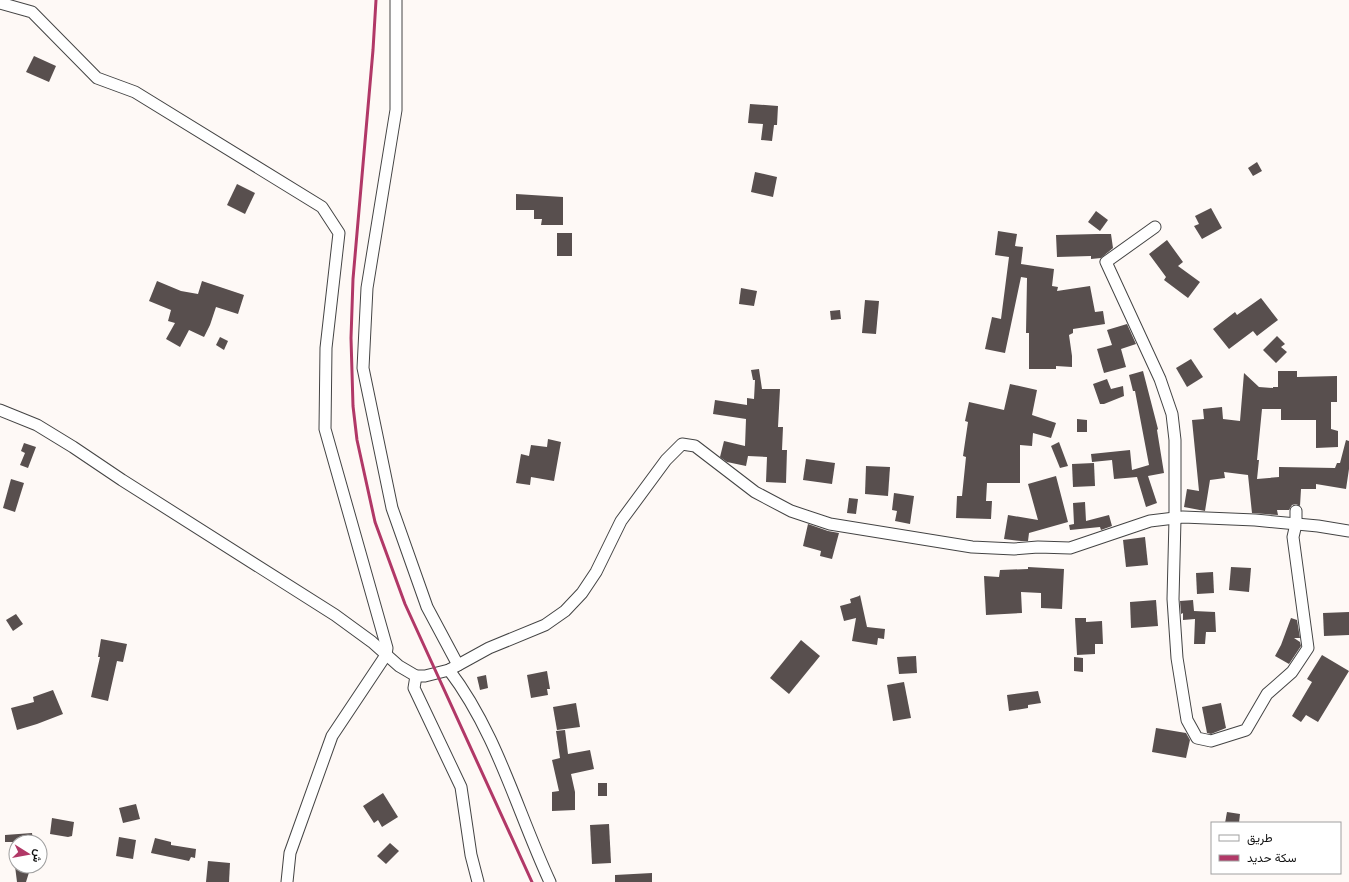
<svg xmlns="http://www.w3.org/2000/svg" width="1349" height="882" viewBox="0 0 1349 882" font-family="'Noto Serif',Vazirmatn,serif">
  <rect width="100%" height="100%" fill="#fef9f6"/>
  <!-- building -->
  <g fill="#584f4e">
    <polygon points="34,56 56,66 49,82 26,72"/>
    <polygon points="750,104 778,106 777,125 774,125 772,141 761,140 763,124 748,123"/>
    <polygon points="1257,162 1262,171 1253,176 1248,168"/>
    <polygon points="755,172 777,177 773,197 751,192"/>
    <polygon points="237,184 255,193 245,214 227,205"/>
    <polygon points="516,194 563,197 563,225 541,225 542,219 534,219 534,210 516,210"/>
    <polygon points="1211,208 1222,228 1202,239 1194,226 1199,224 1195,216"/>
    <polygon points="1096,211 1108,220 1100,231 1088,222"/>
    <polygon points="998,231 1017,234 1015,246 1023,247 1021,264 1054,269 1052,286 1058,287 1057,291 1090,286 1095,312 1103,311 1105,324 1073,329 1073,333 1069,335 1072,356 1072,367 1056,366 1056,369 1029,369 1029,333 1026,333 1027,278 1021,277 1005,353 985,349 992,317 1001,319 1009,257 995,255"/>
    <rect x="557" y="233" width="15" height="23"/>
    <polygon points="1097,234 1111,234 1113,248 1101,258 1091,259 1091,256 1057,257 1056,235"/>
    <polygon points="1167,240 1183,262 1178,266 1200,282 1188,298 1164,280 1166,277 1149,254"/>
    <polygon points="157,281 181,291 198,294 202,281 244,295 238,314 216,307 210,325 204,337 189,330 180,347 166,339 175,323 168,321 171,310 149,301"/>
    <polygon points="741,288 757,291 754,306 739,304"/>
    <polygon points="1261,298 1278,320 1257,336 1253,331 1229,349 1213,329 1235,312 1237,315"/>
    <polygon points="865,300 879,301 876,334 862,333"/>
    <polygon points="840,310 841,319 831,320 830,311"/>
    <polygon points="1127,324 1136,344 1121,349 1126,367 1104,373 1097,349 1112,345 1107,330"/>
    <polygon points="1277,336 1285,344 1281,347 1287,352 1276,363 1263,350"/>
    <polygon points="220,337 228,341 224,350 216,345"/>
    <polygon points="1191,359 1203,377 1187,387 1176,368"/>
    <polygon points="759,369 762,389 780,389 778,427 783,427 782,450 787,450 786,483 766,482 767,457 748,456 746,466 727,462 720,457 724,441 745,446 746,419 713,414 715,400 747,405 747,398 754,399 755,380 753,380 751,370"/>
    <polygon points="1143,371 1158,429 1157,430 1164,473 1148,476 1157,503 1146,507 1137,477 1114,479 1112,460 1092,462 1091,454 1130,450 1132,470 1149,465 1135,391 1133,391 1129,375"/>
    <polygon points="1278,371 1297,371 1297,377 1337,376 1337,402 1331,402 1331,429 1338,431 1338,447 1316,448 1316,420 1281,420 1281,409 1262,409 1257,460 1259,460 1257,479 1279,477 1279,467 1335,468 1337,463 1340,463 1346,440 1349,441 1349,469 1346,489 1316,484 1316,489 1301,489 1300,506 1296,504 1292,505 1289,510 1277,510 1278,515 1252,513 1248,475 1224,472 1225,478 1210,480 1205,511 1184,507 1187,489 1199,491 1192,420 1204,419 1203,409 1222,407 1223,419 1240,421 1244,373 1259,387 1273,388 1273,387 1278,387"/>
    <polygon points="1107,379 1111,389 1123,386 1124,396 1104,404 1100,404 1093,384"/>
    <polygon points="1010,384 1037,390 1032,415 1056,423 1051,438 1033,433 1032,446 1020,445 1020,483 987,483 986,501 992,501 991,519 956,518 957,496 962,496 966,457 963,456 968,422 965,421 969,402 1004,410"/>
    <polygon points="1077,419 1087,420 1087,432 1077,432"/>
    <polygon points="548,439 561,442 554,481 531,477 530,485 516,483 521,454 529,456 531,445 547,447"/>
    <polygon points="1059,442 1068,466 1060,468 1051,446"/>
    <polygon points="24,443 36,447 28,468 20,465 25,453 21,451"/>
    <polygon points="806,459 835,463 832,484 803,480"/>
    <polygon points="1094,463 1095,486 1073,487 1072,464"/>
    <polygon points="866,466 890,467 888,496 865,494"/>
    <polygon points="1056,476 1068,522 1029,533 1028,541 1021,541 1004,539 1008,515 1038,520 1028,484"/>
    <polygon points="11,479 24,483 15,512 3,508"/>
    <polygon points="894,493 914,496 910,524 895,521 897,511 892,510"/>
    <polygon points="849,498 858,499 856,514 847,513"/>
    <polygon points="1085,502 1086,521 1109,515 1112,526 1101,530 1100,527 1070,530 1069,525 1074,524 1073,503"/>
    <polygon points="808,524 828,531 839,533 832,559 820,556 821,551 803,546"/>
    <polygon points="1145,537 1148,565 1126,567 1123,540"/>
    <polygon points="1028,567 1064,569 1062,609 1041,608 1041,593 1021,592 1022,613 986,615 984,576 999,577 1000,570 1028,569"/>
    <polygon points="1231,567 1251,568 1249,592 1229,590"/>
    <polygon points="1213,572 1214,593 1197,594 1196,573"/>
    <polygon points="860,595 867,627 885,629 884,639 878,638 877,645 852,641 856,618 844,621 840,606 851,603 850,599 859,596"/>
    <polygon points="1156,600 1158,626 1131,628 1130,602"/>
    <polygon points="1193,600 1194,611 1215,612 1216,632 1206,632 1205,644 1194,644 1195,619 1183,620 1183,613 1181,614 1180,601"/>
    <polygon points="1349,612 1349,635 1324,636 1323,613"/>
    <polygon points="16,614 23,624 13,631 6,620"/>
    <polygon points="1075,618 1086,618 1086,622 1102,621 1103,644 1095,644 1095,654 1077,655"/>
    <polygon points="1291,618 1297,620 1300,638 1294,638 1300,642 1301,646 1289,664 1275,656 1281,645"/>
    <polygon points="101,639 127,644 123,662 117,661 108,701 91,697 100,657 98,657"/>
    <polygon points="801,640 820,656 789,694 770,678"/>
    <polygon points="1322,655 1349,671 1318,722 1306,715 1301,722 1292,716 1312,682 1307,679"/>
    <polygon points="916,656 917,673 899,674 897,657"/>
    <polygon points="1074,657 1083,658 1083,672 1074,671"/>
    <polygon points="547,671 550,689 547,689 548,695 531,698 527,675"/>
    <polygon points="486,675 488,688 480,690 477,677"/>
    <polygon points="904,682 911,718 893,721 887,685"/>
    <polygon points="53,690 63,714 37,724 17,730 11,708 34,702 33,697"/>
    <polygon points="1038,691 1041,703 1028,705 1028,708 1009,711 1007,695"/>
    <polygon points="576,703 580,727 557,730 553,707"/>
    <polygon points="1221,703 1226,728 1211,734 1207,733 1202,707"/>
    <polygon points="1156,728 1186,733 1190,740 1186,758 1152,752"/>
    <polygon points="565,730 568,754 590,750 594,769 571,774 575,792 575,810 552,811 552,792 559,791 552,760 560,758 556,731"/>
    <rect x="598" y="783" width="9" height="13"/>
    <polygon points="383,793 398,817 382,827 378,820 374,823 363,806"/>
    <polygon points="136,804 140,819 123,823 119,808"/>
    <polygon points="1227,812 1240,814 1239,823 1225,823"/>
    <polygon points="52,818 74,822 72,836 68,837 50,834"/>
    <polygon points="609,824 611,863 592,864 590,825"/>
    <polygon points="32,833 33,842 5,842 5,835"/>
    <polygon points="119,837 136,840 133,859 116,856"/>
    <polygon points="155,838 171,842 171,845 196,849 195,858 191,857 189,861 151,853"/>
    <polygon points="390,843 399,851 386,864 377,856"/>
    <polygon points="208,861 230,863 229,882 206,882"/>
    <polygon points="15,866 31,866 26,882 17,882"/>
    <polygon points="652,873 652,882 615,882 615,875"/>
  </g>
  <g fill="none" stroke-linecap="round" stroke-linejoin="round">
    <defs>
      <g id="street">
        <polyline points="396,0 396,110 367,288 363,368 392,508 427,607 458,665"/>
        <polyline points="0,3 32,12 97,78 135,92 322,207 339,233 326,348 325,429 387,648 386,655 332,736 290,853 287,882"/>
        <polyline points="1155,227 1106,262 1160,379 1172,414 1175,440 1175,519 1173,599 1177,658 1187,720 1197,738 1211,741 1246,730 1267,694 1292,672 1308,648 1293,537 1296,524 1296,511"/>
        <polyline points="0,410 37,425 73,447 122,480 335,615 372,642 399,666 416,676 425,676 449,670 489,648 545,625 565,611 582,593 596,572 621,521 666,460 682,444 695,446 755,492 791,511 830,524 972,547 1014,549 1038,547 1070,548 1150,521 1183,517 1255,520 1318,526 1349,531"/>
        <path d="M449,670C497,733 517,811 550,882"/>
        <polyline points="416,676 414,688 461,787 471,855 478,882"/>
      </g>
    </defs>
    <!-- street casing -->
    <use href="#street" stroke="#444" stroke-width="13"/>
    <!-- street -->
    <use href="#street" stroke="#fff" stroke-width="11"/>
    <!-- rail -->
    <polyline stroke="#b13867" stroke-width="3" points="376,0 373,50 353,279 351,338 353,406 357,440 375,522 405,604 532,882"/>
  </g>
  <!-- legend -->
  <rect x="1211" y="822" width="130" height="52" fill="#ffffff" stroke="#a0a0a0"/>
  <rect x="1219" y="835" width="20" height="6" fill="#ffffff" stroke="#a0a0a0"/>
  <text x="1247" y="842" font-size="12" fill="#111111">طريق</text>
  <rect x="1219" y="855" width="20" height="6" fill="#b13867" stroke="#a0a0a0"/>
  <text x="1247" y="862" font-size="12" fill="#111111">سكة حديد</text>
  <!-- north arrow -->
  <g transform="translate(28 854) rotate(101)"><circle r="19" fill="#ffffff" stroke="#a0a0a0"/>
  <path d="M0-3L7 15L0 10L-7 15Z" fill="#b13867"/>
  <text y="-6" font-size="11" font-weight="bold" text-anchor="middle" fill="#111111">ش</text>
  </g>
</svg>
